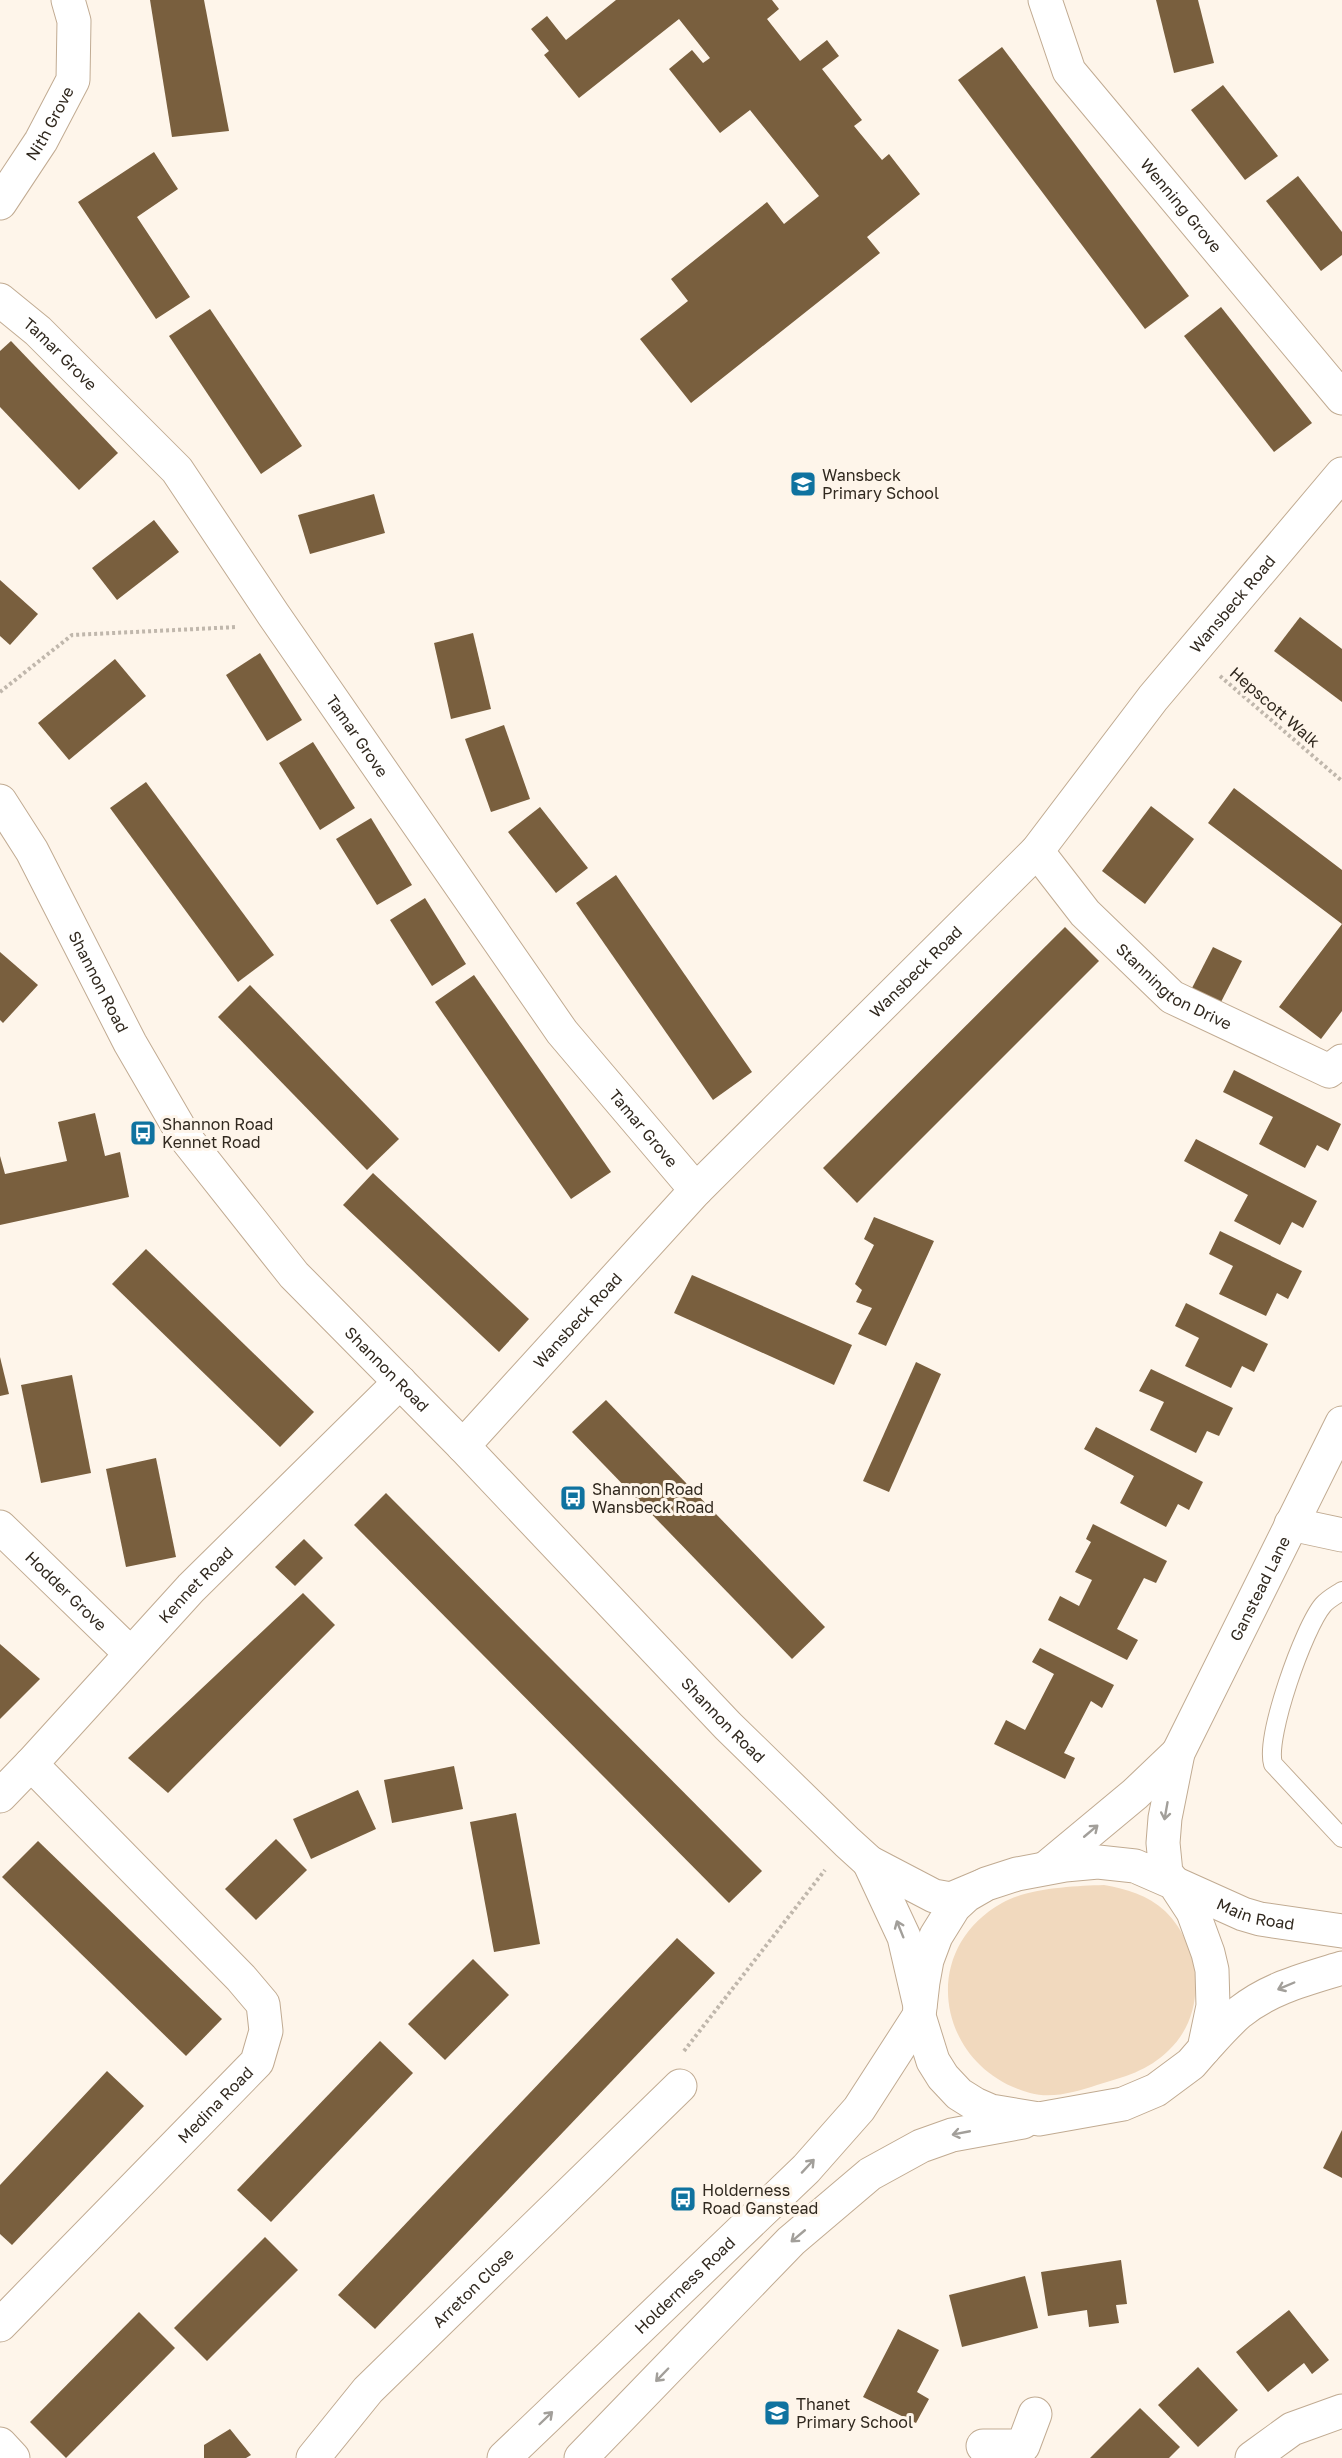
<svg xmlns="http://www.w3.org/2000/svg" width="1342" height="2458" viewBox="0 0 1342 2458" font-family="'Golos Text',sans-serif">
  <rect width="100%" height="100%" fill="#fef5ea"/>
  <!-- green -->
  <path fill="#f1d9be" d="M1104,1885C1126,1889 1148,1895 1165,1911C1202,1947 1208,2013 1169,2050C1148,2071 1124,2077 1097,2085C1076,2092 1052,2099 1030,2093C938,2068 916,1951 1002,1903C1028,1888 1074,1886 1104,1885Z"/>
  <!-- building -->
  <g fill="#795f3e">
    <polygon points="150,0 204,0 229,131 172,137"/>
    <polygon points="616,0 772,0 779,9 767,19 800,61 827,40 839,56 822,69 862,120 854,126 882,160 889,154 920,194 867,237 880,253 691,403 640,339 688,301 671,279 767,202 784,224 819,196 750,110 720,133 669,69 692,50 703,63 710,58 679,19 579,98 544,55 549,51 531,29 547,16 566,40"/>
    <polygon points="1156,0 1198,0 1214,63 1174,73"/>
    <polygon points="1002,47 1189,296 1145,329 958,80"/>
    <polygon points="1223,85 1278,156 1245,180 1191,110"/>
    <polygon points="154,152 178,189 137,217 190,297 156,319 78,202"/>
    <polygon points="1298,176 1342,232 1342,255 1321,271 1266,201"/>
    <polygon points="1221,307 1312,423 1274,452 1184,336"/>
    <polygon points="210,309 302,446 261,474 169,336"/>
    <polygon points="11,341 118,453 79,490 0,407 0,351"/>
    <polygon points="374,494 385,533 310,554 298,515"/>
    <polygon points="154,520 179,552 117,600 92,568"/>
    <polygon points="0,580 38,614 10,645 0,636"/>
    <polygon points="1300,617 1342,649 1342,702 1274,651"/>
    <polygon points="473,633 491,709 451,719 434,643"/>
    <polygon points="260,653 302,720 267,741 226,675"/>
    <polygon points="115,659 146,696 69,760 38,723"/>
    <polygon points="504,725 530,799 491,812 465,739"/>
    <polygon points="313,742 355,808 320,830 279,763"/>
    <polygon points="146,782 274,955 238,982 110,808"/>
    <polygon points="1234,788 1342,870 1342,1011 1321,1039 1279,1007 1342,924 1208,823"/>
    <polygon points="1151,806 1194,839 1145,904 1102,871"/>
    <polygon points="540,807 588,868 556,893 508,832"/>
    <polygon points="371,818 412,885 377,905 336,839"/>
    <polygon points="616,875 752,1072 713,1100 576,903"/>
    <polygon points="425,898 466,964 432,986 390,920"/>
    <polygon points="1065,927 1099,961 857,1203 823,1168"/>
    <polygon points="1213,947 1242,961 1221,1002 1192,988"/>
    <polygon points="0,952 38,985 3,1023 0,1020"/>
    <polygon points="474,975 611,1172 571,1199 435,1002"/>
    <polygon points="250,985 399,1139 367,1170 218,1017"/>
    <polygon points="1234,1070 1341,1124 1328,1151 1317,1145 1305,1168 1259,1144 1273,1117 1223,1092"/>
    <polygon points="95,1113 105,1156 120,1152 129,1197 0,1225 0,1156 5,1174 67,1161 58,1122"/>
    <polygon points="1196,1139 1317,1201 1303,1228 1292,1222 1280,1245 1234,1221 1248,1195 1184,1161"/>
    <polygon points="373,1173 529,1319 499,1352 343,1205"/>
    <polygon points="874,1217 934,1241 886,1346 858,1334 872,1308 856,1302 862,1290 855,1284 874,1245 864,1239"/>
    <polygon points="1220,1231 1302,1271 1288,1299 1277,1293 1266,1316 1219,1294 1233,1266 1209,1254"/>
    <polygon points="146,1249 314,1412 280,1447 112,1284"/>
    <polygon points="692,1275 852,1345 834,1385 674,1313"/>
    <polygon points="1186,1303 1268,1344 1254,1372 1242,1366 1231,1388 1185,1366 1199,1338 1175,1326"/>
    <polygon points="0,1357 9,1394 0,1396"/>
    <polygon points="916,1362 941,1374 889,1492 863,1481"/>
    <polygon points="1151,1369 1233,1408 1219,1436 1207,1431 1196,1453 1150,1430 1164,1402 1139,1391"/>
    <polygon points="72,1375 91,1473 41,1483 21,1385"/>
    <polygon points="606,1400 825,1627 792,1659 572,1432"/>
    <polygon points="1096,1427 1203,1482 1189,1510 1178,1504 1166,1527 1120,1503 1134,1476 1084,1449"/>
    <polygon points="156,1458 176,1557 126,1567 106,1469"/>
    <polygon points="386,1493 762,1871 729,1903 354,1525"/>
    <polygon points="1093,1524 1167,1561 1156,1583 1144,1578 1117,1629 1138,1640 1127,1660 1048,1620 1060,1596 1079,1606 1092,1580 1075,1572 1091,1542 1086,1539"/>
    <polygon points="304,1539 323,1558 295,1586 275,1567"/>
    <polygon points="303,1593 335,1625 168,1793 128,1758"/>
    <polygon points="0,1644 40,1679 0,1719"/>
    <polygon points="1040,1648 1114,1685 1102,1708 1091,1701 1064,1753 1075,1758 1065,1779 994,1744 1006,1720 1025,1730 1054,1674 1032,1662"/>
    <polygon points="454,1766 463,1809 392,1823 384,1780"/>
    <polygon points="358,1790 376,1829 311,1859 293,1819"/>
    <polygon points="516,1813 540,1944 494,1952 470,1822"/>
    <polygon points="276,1839 307,1870 256,1920 225,1889"/>
    <polygon points="38,1841 222,2019 186,2056 2,1877"/>
    <polygon points="677,1938 715,1973 375,2329 338,2295"/>
    <polygon points="473,1959 509,1995 445,2060 408,2024"/>
    <polygon points="380,2041 413,2073 271,2222 237,2190"/>
    <polygon points="107,2071 144,2106 12,2245 0,2234 0,2185"/>
    <polygon points="1342,2130 1342,2178 1323,2168"/>
    <polygon points="265,2237 298,2270 207,2361 174,2328"/>
    <polygon points="1121,2260 1127,2304 1116,2305 1119,2323 1089,2327 1087,2310 1048,2316 1041,2272"/>
    <polygon points="1025,2276 1038,2328 962,2347 949,2295"/>
    <polygon points="1289,2310 1329,2360 1312,2374 1304,2363 1268,2392 1236,2352"/>
    <polygon points="139,2312 175,2348 66,2458 30,2422"/>
    <polygon points="898,2329 939,2350 917,2392 929,2399 916,2423 863,2397"/>
    <polygon points="1198,2367 1238,2410 1198,2447 1158,2405"/>
    <polygon points="1140,2408 1180,2447 1169,2458 1090,2458"/>
    <polygon points="230,2429 251,2455 246,2458 204,2458 204,2445"/>
  </g>
  <g fill="none" stroke-linecap="round" stroke-linejoin="round">
    <defs>
      <path id="service" d="M1342,1591C1336,1595 1328,1599 1323,1605C1304,1627 1265,1737 1273,1764L1342,1838"/>
      <g id="minor">
        <path id="s1" d="M1045,0L1069,71L1342,398"/>
        <path id="s2" d="M0,203L41,141L73,80L74,21L68,0"/>
        <path id="s3" d="M0,300L38,331L177,470L273,614L562,1032L696,1190"/>
        <path id="s4" d="M0,801L32,851L130,1043L184,1136L294,1275L463,1446L728,1726L847,1842L869,1862L934,1896L951,1899L982,1886"/>
        <path id="s5" d="M1037,851L1085,913L1172,997L1329,1071L1342,1061"/>
        <path id="s6" d="M463,1446L696,1190L1037,851L1153,698L1342,474"/>
        <polyline points="1291,1524 1342,1535"/>
        <path id="s7" d="M0,1527L130,1653"/>
        <path id="s8" d="M0,1796L31,1764L191,1588L400,1382"/>
        <polyline points="869,1862 904,1937 920,2006"/>
        <path id="s9" d="M0,2325L257,2062L266,2031L263,2004L241,1978L31,1764"/>
        <polyline points="0,2444 13,2458"/>
        <polyline points="983,2446 1023,2446 1035,2414"/>
        <path id="s10" d="M313,2458L368,2390L680,2086"/>
        <polyline points="1252,2458 1292,2429 1342,2411"/>
      </g>
      <g id="secondary">
        <path id="s11" d="M1174,1883L1243,1914L1260,1919L1342,1931"/>
        <path d="M1204,2049C1215,2037 1227,2023 1240,2012C1270,1988 1306,1979 1342,1968"/>
      </g>
      <g id="trunk">
        <polyline points="1046,1868 1135,1794 1178,1753"/>
        <path id="s12" d="M1174,1883L1135,1866L1098,1862L1065,1865L1017,1874L986,1884L967,1895L954,1907L936,1936L927,1960L923,1982L919,2016L933,2061L943,2077L959,2094L975,2104L991,2111L1039,2119L1123,2104L1156,2090L1191,2064L1204,2049L1213,2006L1212,1970L1208,1953L1193,1912L1174,1883L1166,1873L1163,1843L1165,1818L1178,1753L1342,1423"/>
        <path id="s13" d="M504,2458L806,2169L859,2109L919,2016"/>
        <polyline points="581,2458 791,2241 870,2174 921,2146 952,2135 1023,2122"/>
      </g>
    </defs>
    <!-- service casing -->
    <use href="#service" stroke="#c1ab92" stroke-width="20"/>
    <!-- minor casing -->
    <use href="#minor" stroke="#c1ab92" stroke-width="35"/>
    <!-- secondary casing -->
    <use href="#secondary" stroke="#c1ab92" stroke-width="35"/>
    <!-- trunk casing -->
    <use href="#trunk" stroke="#c1ab92" stroke-width="35"/>
    <!-- path -->
    <g stroke="#c0b7ac" stroke-width="4" stroke-dasharray="3 3" stroke-linecap="butt">
      <polyline points="1220,676 1342,781"/>
      <polyline points="0,692 72,635 237,627"/>
      <polyline points="684,2051 825,1870"/>
    </g>
    <!-- service -->
    <use href="#service" stroke="#fff" stroke-width="18"/>
    <!-- minor -->
    <use href="#minor" stroke="#fff" stroke-width="33"/>
    <!-- secondary -->
    <use href="#secondary" stroke="#fff" stroke-width="33"/>
    <!-- trunk -->
    <use href="#trunk" stroke="#fff" stroke-width="33"/>
  </g>
  <!-- one-way arrows -->
  <defs><path id="oneway-shaft" d="M-6 0H5M1.5-3L5.5 0L1.5 3" fill="none" stroke-width="1.6" stroke-linecap="round" stroke-linejoin="round" transform="scale(1.5)"/></defs>
  <g stroke="#a29f9a">
    <use href="#oneway-shaft" transform="translate(1166 1811) rotate(100)"/>
    <use href="#oneway-shaft" transform="translate(1091 1831) rotate(-40)"/>
    <use href="#oneway-shaft" transform="translate(900 1929) rotate(-112)"/>
    <use href="#oneway-shaft" transform="translate(1286 1986) rotate(157)"/>
    <use href="#oneway-shaft" transform="translate(961 2133) rotate(169)"/>
    <use href="#oneway-shaft" transform="translate(808 2166) rotate(-47)"/>
    <use href="#oneway-shaft" transform="translate(798 2236) rotate(140)"/>
    <use href="#oneway-shaft" transform="translate(662 2375) rotate(134)"/>
    <use href="#oneway-shaft" transform="translate(546 2418) rotate(-44)"/>
  </g>
  <!-- icons -->
  <defs>
    <symbol id="school-square" viewBox="-11 -11 22 22"><rect x="-9" y="-9" width="18" height="18" rx="4" fill="#0f729f" stroke="#fef5ea"/><path d="M0-5L7-2L0 1L-7-2ZM-4 1L0 2.5L4 1V4Q0 6-4 4Z" fill="#fff"/></symbol>
    <symbol id="bus-square" viewBox="-11 -11 22 22"><rect x="-9" y="-9" width="18" height="18" rx="4" fill="#0f729f" stroke="#fef5ea"/><path d="M-5-6H5V4H4V6H2V4H-2V6H-4V4H-5ZM-3.5-4V0h7V-4ZM-3.5 1.2v1.5H-2V1.2ZM2 1.2v1.5H3.5V1.2Z" fill="#fff"/></symbol>
  </defs>
  <g fill-rule="evenodd">
    <use href="#school-square" x="788" y="469" width="30" height="30"/>
    <use href="#bus-square" x="128" y="1118" width="30" height="30"/>
    <use href="#bus-square" x="558" y="1483" width="30" height="30"/>
    <use href="#bus-square" x="668" y="2184" width="30" height="30"/>
    <use href="#school-square" x="762" y="2398" width="30" height="30"/>
  </g>
  <g text-anchor="middle" dominant-baseline="central" stroke-width="6" stroke-linejoin="round" paint-order="stroke">
    <!-- street labels -->
    <g font-size="16" fill="#31291f" stroke="#fef5ea">
      <text stroke="none"><textPath href="#s2" startOffset="94">Nith Grove</textPath></text>
      <text stroke="none"><textPath href="#s1" startOffset="250">Wenning Grove</textPath></text>
      <text stroke="none"><textPath href="#s3" startOffset="81">Tamar Grove</textPath></text>
      <text stroke="none"><textPath href="#s6" startOffset="1142">Wansbeck Road</textPath></text>
      <text transform="translate(1275 707) rotate(41)">Hepscott Walk</text>
      <text stroke="none"><textPath href="#s3" startOffset="567">Tamar Grove</textPath></text>
      <text stroke="none"><textPath href="#s6" startOffset="656">Wansbeck Road</textPath></text>
      <text stroke="none"><textPath href="#s4" startOffset="206">Shannon Road</textPath></text>
      <text stroke="none"><textPath href="#s5" startOffset="195">Stannington Drive</textPath></text>
      <text stroke="none"><textPath href="#s3" startOffset="1053">Tamar Grove</textPath></text>
      <text stroke="none"><textPath href="#s6" startOffset="170">Wansbeck Road</textPath></text>
      <text stroke="none"><textPath href="#s4" startOffset="692">Shannon Road</textPath></text>
      <text stroke="none"><textPath href="#s8" startOffset="288">Kennet Road</textPath></text>
      <text stroke="none"><textPath href="#s12" startOffset="1203">Ganstead Lane</textPath></text>
      <text stroke="none"><textPath href="#s7" startOffset="92">Hodder Grove</textPath></text>
      <text stroke="none"><textPath href="#s4" startOffset="1178">Shannon Road</textPath></text>
      <text stroke="none"><textPath href="#s11" startOffset="88">Main Road</textPath></text>
      <text stroke="none"><textPath href="#s9" startOffset="308">Medina Road</textPath></text>
      <text stroke="none"><textPath href="#s13" startOffset="250">Holderness Road</textPath></text>
      <text stroke="none"><textPath href="#s10" startOffset="234">Arreton Close</textPath></text>
    </g>
    <!-- poi labels -->
    <g font-size="16" fill="#31291f" stroke="#fef5ea" text-anchor="start">
      <text x="822" y="475">Wansbeck<tspan x="822" dy="18">Primary School</tspan></text>
      <text x="162" y="1124">Shannon Road<tspan x="162" dy="18">Kennet Road</tspan></text>
      <text x="592" y="1489">Shannon Road<tspan x="592" dy="18">Wansbeck Road</tspan></text>
      <text x="702" y="2190">Holderness<tspan x="702" dy="18">Road Ganstead</tspan></text>
      <text x="796" y="2404">Thanet<tspan x="796" dy="18">Primary School</tspan></text>
    </g>
  </g>
</svg>
